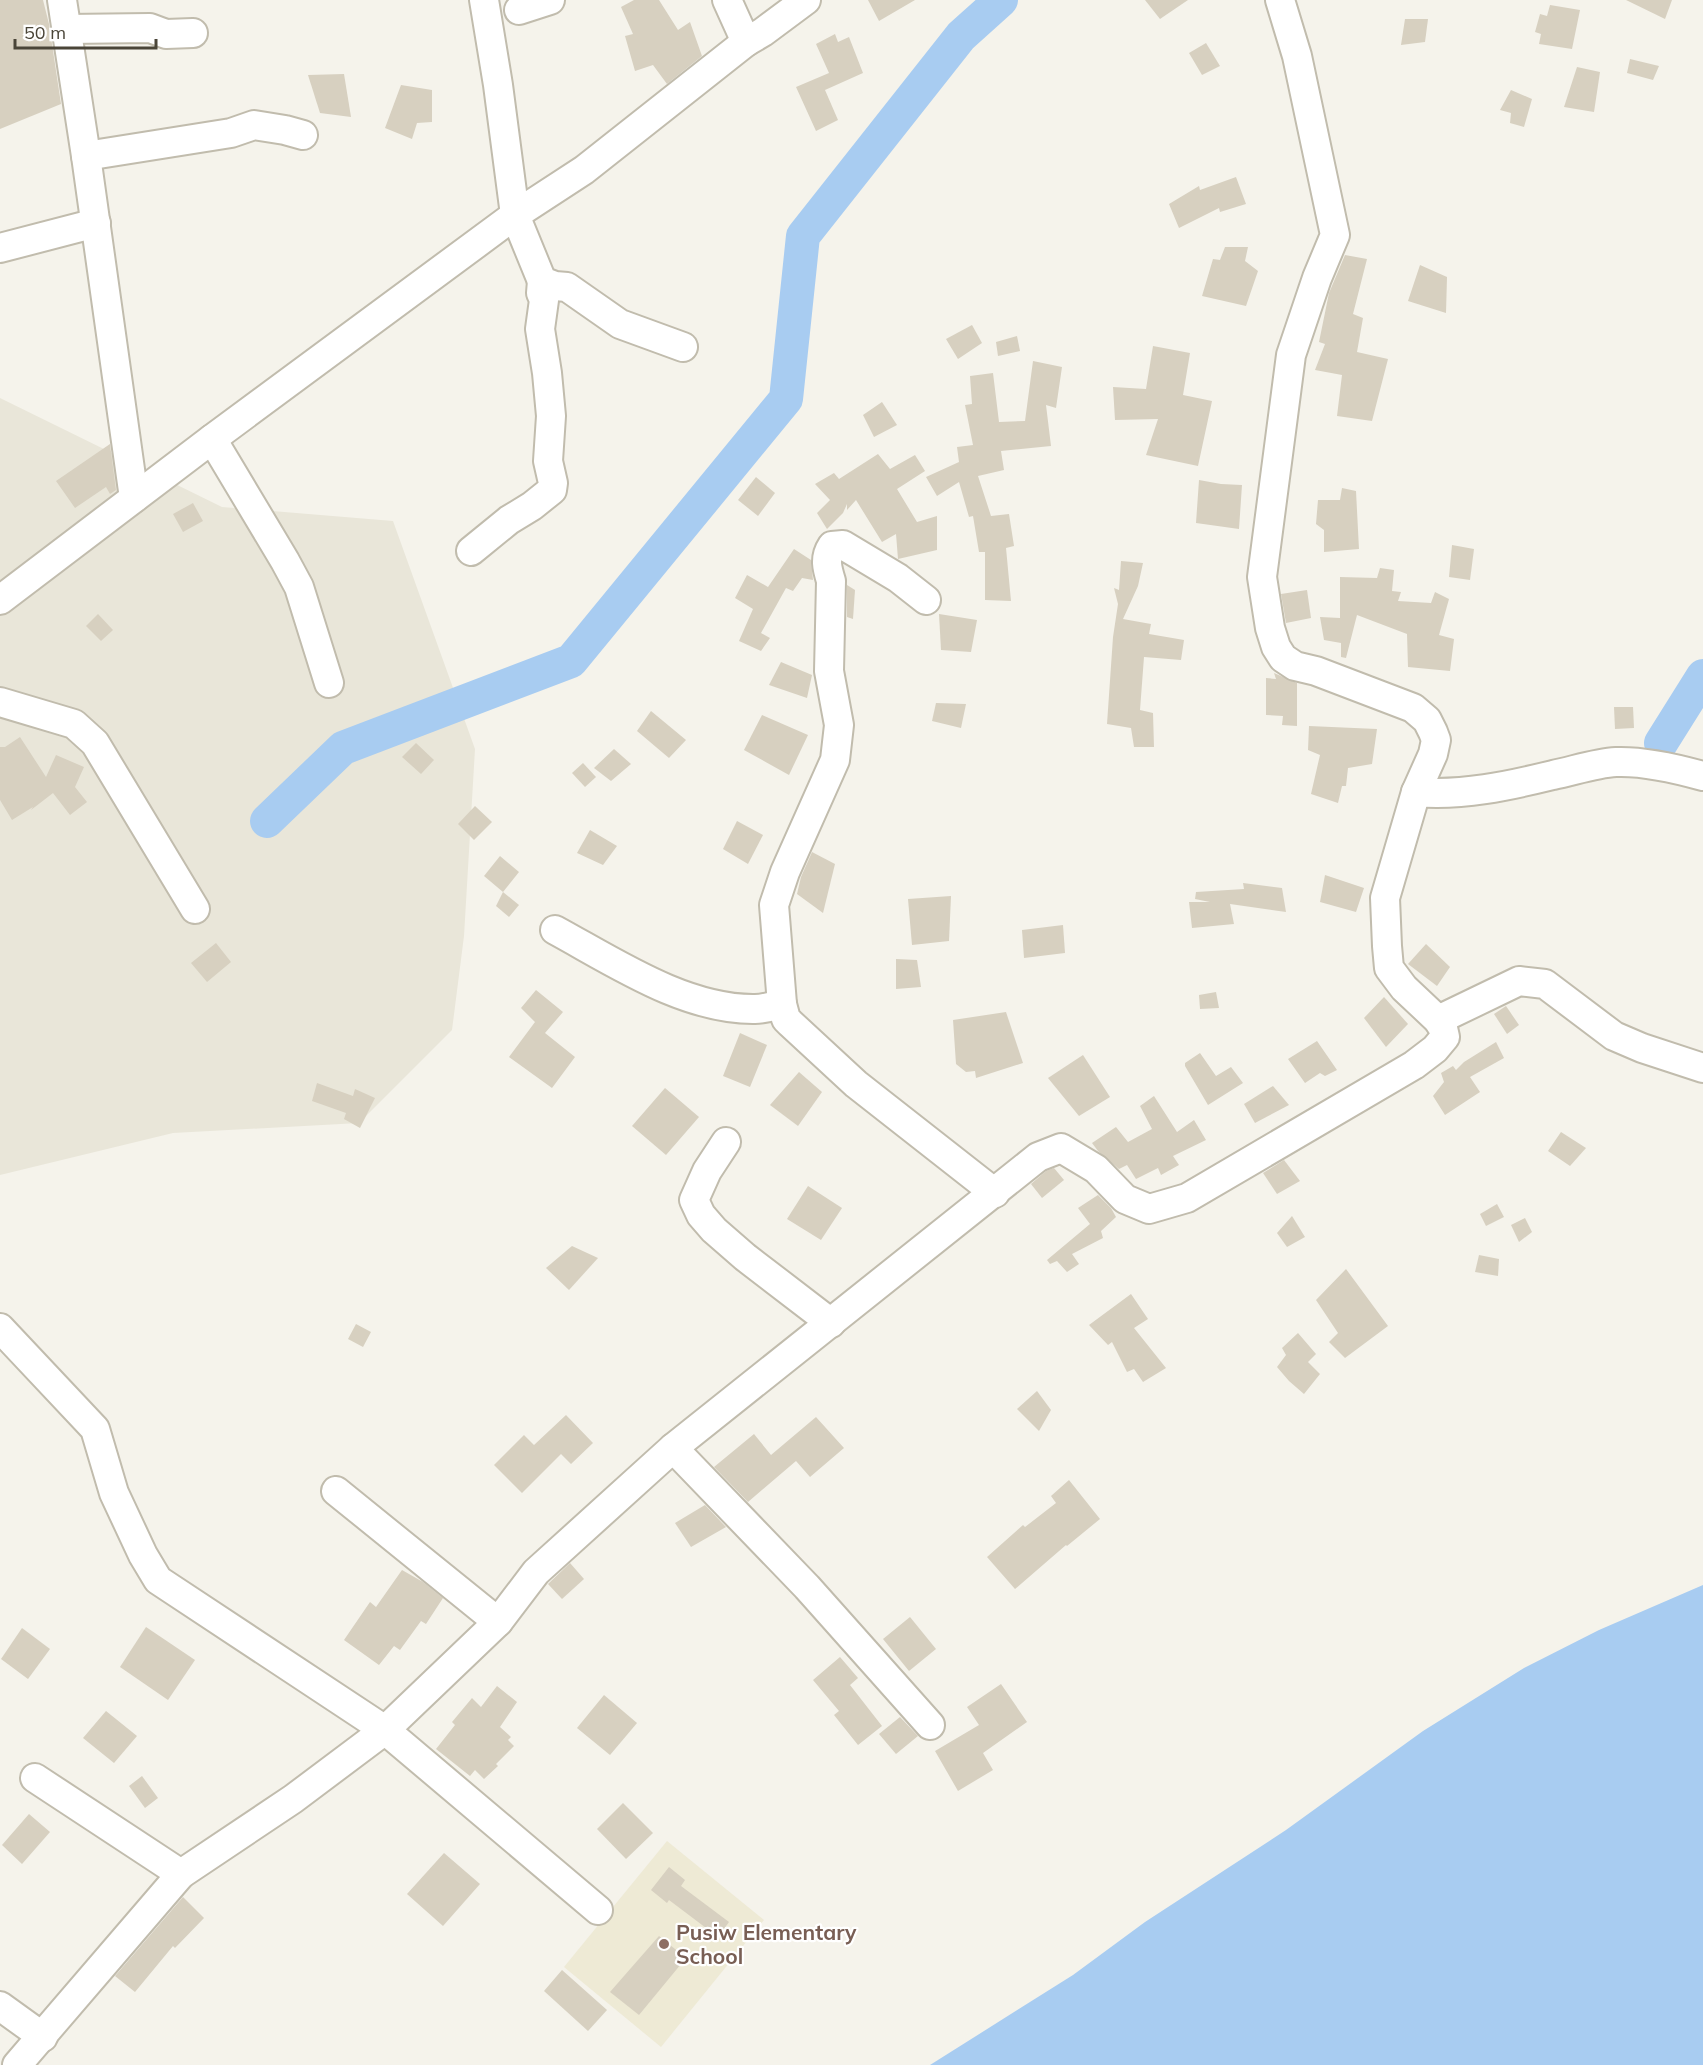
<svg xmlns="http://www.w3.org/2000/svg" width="1703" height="2065" viewBox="0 0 1703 2065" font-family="Mulish,sans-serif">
  <rect width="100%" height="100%" fill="#f5f3eb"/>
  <!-- residential -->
  <polygon fill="#e9e6d9" points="0,398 222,507 393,521 475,749 464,936 452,1030 359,1123 173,1133 0,1175"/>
  <!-- education -->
  <polygon fill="#eeead5" points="667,1841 764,1920 661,2047 564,1967"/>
  <!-- water -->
  <polygon fill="#a8ccf1" points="1703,1585 1703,2065 930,2065 1073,1975 1145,1922 1286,1830 1423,1731 1524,1668 1599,1630"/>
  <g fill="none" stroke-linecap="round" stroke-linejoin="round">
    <!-- river -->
    <g stroke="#a8ccf1" stroke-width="34">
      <polyline points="1661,743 1703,676"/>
      <polyline points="267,821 343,748 571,661 786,399 803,236 961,36 1001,0"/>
    </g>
  </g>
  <!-- building -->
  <g fill="#d7d0c0">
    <polygon points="0,0 43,0 49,24 61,104 0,129"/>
    <polygon points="634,0 659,0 678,30 690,22 702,56 667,84 653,65 635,71 625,36 633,34 621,7"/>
    <polygon points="868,0 915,0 879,21"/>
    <polygon points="1145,0 1188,0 1160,19"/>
    <polygon points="1626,0 1672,0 1665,19"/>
    <polygon points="1550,5 1580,10 1572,49 1539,44 1541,34 1535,32 1540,14 1547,16"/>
    <polygon points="1405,19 1428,19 1425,42 1401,45"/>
    <polygon points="835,34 838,42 849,37 863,73 825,90 838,120 816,131 796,87 829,73 816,44"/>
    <polygon points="1206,43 1220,66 1202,75 1189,53"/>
    <polygon points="1630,59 1659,66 1653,80 1627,73"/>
    <polygon points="1577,67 1600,72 1594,112 1564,107"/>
    <polygon points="344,74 351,117 320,113 308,75"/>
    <polygon points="401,85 432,90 432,122 417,123 412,139 385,128"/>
    <polygon points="1511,90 1532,99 1524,127 1510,123 1511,113 1500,110"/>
    <polygon points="1236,177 1246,204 1220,212 1219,208 1179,228 1169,204 1199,186 1200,190"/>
    <polygon points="1225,247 1248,247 1245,261 1258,271 1246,306 1202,296 1213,259 1220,260"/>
    <polygon points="1345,255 1367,259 1353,314 1363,318 1357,352 1388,359 1372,421 1337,416 1342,375 1315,370 1325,344 1319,342 1329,293"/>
    <polygon points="1420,265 1447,277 1446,313 1408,301"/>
    <polygon points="972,325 982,343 958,359 946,339"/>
    <polygon points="1017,336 1020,351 998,356 996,342"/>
    <polygon points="1153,346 1190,353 1183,395 1212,401 1198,466 1146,455 1158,419 1115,420 1113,387 1146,389"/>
    <polygon points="1033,361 1062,367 1056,408 1046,405 1051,446 1001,451 1004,470 978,476 991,516 1009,514 1014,546 1006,548 1011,601 985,600 985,552 979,552 973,516 969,517 959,482 937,496 926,477 959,462 957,447 973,445 965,405 972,404 970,376 993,373 999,422 1025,421"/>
    <polygon points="882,402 897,425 874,437 863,415"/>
    <polygon points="110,444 116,490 110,494 106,487 75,508 56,481"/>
    <polygon points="878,454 890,469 915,455 925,471 897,489 917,522 937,516 937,550 898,559 896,534 882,542 856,500 847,510 847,504 843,513 827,529 817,513 830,500 815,484 834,473 839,479"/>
    <polygon points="756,477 775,493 758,516 738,500"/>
    <polygon points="1199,480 1221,484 1242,485 1239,529 1196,523"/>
    <polygon points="1342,488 1356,491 1359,549 1324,552 1324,530 1316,524 1318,500 1340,500"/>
    <polygon points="193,503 203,521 183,532 173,514"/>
    <polygon points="1452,545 1474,549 1470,580 1449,577"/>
    <polygon points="794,549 811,560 813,580 802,578 793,591 786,588 761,633 770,638 761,651 739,641 753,609 735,598 747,575 768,587"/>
    <polygon points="1121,561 1143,563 1138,586 1123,619 1151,624 1149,634 1184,640 1181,660 1144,657 1140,710 1153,713 1154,747 1134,747 1131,728 1107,724 1113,637 1118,604 1114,588 1119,590"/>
    <polygon points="1380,568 1394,570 1392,591 1401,592 1398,601 1431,603 1435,592 1449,599 1439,635 1454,639 1450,671 1408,667 1407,634 1357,615 1346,658 1341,657 1341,643 1324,640 1320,617 1340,618 1340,577 1377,578"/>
    <polygon points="847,585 855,590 853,619 847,617"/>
    <polygon points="1307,590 1311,618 1286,623 1281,594"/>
    <polygon points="98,614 113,630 101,641 86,626"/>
    <polygon points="939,614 977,620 971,652 941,650"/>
    <polygon points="781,662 812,675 807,698 769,685"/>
    <polygon points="1274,673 1297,683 1297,726 1282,725 1283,716 1266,715 1266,678 1276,679"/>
    <polygon points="936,703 966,704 961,728 932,721"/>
    <polygon points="1614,707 1633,707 1634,728 1615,729"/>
    <polygon points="651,711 686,740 669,758 637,731"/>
    <polygon points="762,715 808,735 789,775 744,750"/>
    <polygon points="1309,726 1377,729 1372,764 1348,768 1346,786 1342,786 1338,803 1311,794 1320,755 1308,750"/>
    <polygon points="20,737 46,777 56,755 84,767 75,787 87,802 70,815 53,793 31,810 33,807 12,820 0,800 0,747 5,747"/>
    <polygon points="416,743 434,760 421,774 402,757"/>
    <polygon points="614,749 631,764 611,781 594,768"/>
    <polygon points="583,763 596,777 585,787 572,773"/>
    <polygon points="475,806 492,822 474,840 458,824"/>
    <polygon points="737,821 763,835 748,864 723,849"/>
    <polygon points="590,830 617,846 603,865 577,853"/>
    <polygon points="812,852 835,864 823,913 797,894 801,877"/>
    <polygon points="500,856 519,872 503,892 484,876"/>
    <polygon points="1325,875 1364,888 1356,912 1320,902"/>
    <polygon points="1243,883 1282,888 1286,912 1230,904 1234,924 1192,928 1189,902 1210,902 1195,899 1196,892 1244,889"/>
    <polygon points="503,892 519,905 509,917 496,906"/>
    <polygon points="951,896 949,941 912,945 908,899"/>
    <polygon points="1063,925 1065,953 1024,958 1022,930"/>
    <polygon points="216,943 231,962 207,982 191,963"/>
    <polygon points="1426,944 1450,967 1437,986 1408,964"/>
    <polygon points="896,959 917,960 921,987 896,989"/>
    <polygon points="536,990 563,1012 545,1033 575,1057 552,1088 509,1057 535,1022 521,1008"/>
    <polygon points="1216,992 1219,1008 1200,1009 1199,995"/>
    <polygon points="1384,997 1408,1024 1386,1047 1364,1018"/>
    <polygon points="1506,1006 1519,1025 1507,1034 1494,1014"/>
    <polygon points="1006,1012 1023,1063 976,1078 975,1071 966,1072 956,1064 953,1020"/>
    <polygon points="740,1033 767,1045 750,1087 723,1076"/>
    <polygon points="1317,1041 1337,1070 1325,1076 1320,1073 1305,1083 1288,1059"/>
    <polygon points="1496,1042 1504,1058 1470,1077 1480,1092 1445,1115 1433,1096 1444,1082 1441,1073 1453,1066 1456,1070 1464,1062"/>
    <polygon points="1200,1053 1216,1076 1231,1067 1243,1083 1208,1105 1185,1066 1185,1063"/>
    <polygon points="1083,1055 1110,1097 1079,1116 1048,1078"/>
    <polygon points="799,1072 822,1092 798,1126 770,1105"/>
    <polygon points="317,1083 353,1096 355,1089 375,1098 360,1128 344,1119 346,1113 312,1101"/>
    <polygon points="1273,1086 1289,1105 1255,1123 1244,1104"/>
    <polygon points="665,1088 699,1117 666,1155 632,1126"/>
    <polygon points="1154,1096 1177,1132 1194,1120 1206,1140 1173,1156 1179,1165 1161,1175 1158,1168 1136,1179 1127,1165 1119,1169 1098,1151 1092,1143 1116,1127 1128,1142 1152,1129 1140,1106"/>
    <polygon points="1561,1132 1586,1148 1570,1166 1548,1151"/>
    <polygon points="1284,1160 1300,1181 1277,1194 1263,1173"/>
    <polygon points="1054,1168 1064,1180 1042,1198 1031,1184 1046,1171"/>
    <polygon points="808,1186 842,1208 821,1240 787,1219"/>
    <polygon points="1098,1195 1111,1208 1116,1217 1101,1231 1103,1238 1072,1254 1079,1264 1067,1272 1057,1261 1050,1264 1047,1260 1090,1224 1078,1208"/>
    <polygon points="1497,1204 1504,1217 1486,1226 1480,1214"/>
    <polygon points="1292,1216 1305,1237 1287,1247 1277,1233"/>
    <polygon points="1525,1218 1532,1232 1519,1242 1511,1225"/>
    <polygon points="572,1246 598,1258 569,1290 546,1268"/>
    <polygon points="1479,1255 1499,1259 1498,1276 1475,1272"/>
    <polygon points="1346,1269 1388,1326 1345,1358 1329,1342 1338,1333 1316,1300"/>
    <polygon points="1131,1294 1148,1319 1134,1328 1166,1368 1143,1382 1134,1369 1127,1372 1112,1342 1108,1345 1089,1325"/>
    <polygon points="356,1324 371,1332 363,1347 348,1339"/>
    <polygon points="1298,1333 1316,1354 1308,1362 1320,1374 1304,1394 1289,1381 1277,1367 1286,1355 1282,1348"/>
    <polygon points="1037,1391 1051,1410 1039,1431 1017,1409"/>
    <polygon points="566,1415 593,1443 571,1464 561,1454 522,1493 494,1465 524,1435 534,1445"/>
    <polygon points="816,1417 844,1448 810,1477 796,1461 748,1502 714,1467 754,1434 771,1455"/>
    <polygon points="1069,1480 1100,1519 1067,1546 1066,1545 1015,1589 987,1557 1023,1525 1025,1527 1056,1503 1051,1496"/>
    <polygon points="705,1505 726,1527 691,1547 675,1523"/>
    <polygon points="570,1563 584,1579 562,1599 548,1584"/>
    <polygon points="402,1570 423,1582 443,1598 426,1624 421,1621 400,1650 394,1646 379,1665 344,1640 370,1602 376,1607"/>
    <polygon points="910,1617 936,1649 909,1671 883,1639"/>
    <polygon points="146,1627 195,1660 168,1700 120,1667"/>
    <polygon points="22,1628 50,1649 28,1679 1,1659"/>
    <polygon points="840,1657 858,1678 850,1685 882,1726 858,1745 834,1715 839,1711 813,1680"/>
    <polygon points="1001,1684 1027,1722 983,1753 993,1770 958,1791 935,1751 979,1725 967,1707"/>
    <polygon points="497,1686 517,1702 500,1727 511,1737 508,1740 514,1746 496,1764 498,1766 484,1779 475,1770 470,1776 436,1749 455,1725 452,1722 472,1698 481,1707"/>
    <polygon points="604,1695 637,1723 610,1755 577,1728"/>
    <polygon points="106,1711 137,1736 114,1763 83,1738"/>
    <polygon points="900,1717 918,1736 896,1754 879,1734"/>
    <polygon points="142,1776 158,1798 145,1808 129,1786"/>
    <polygon points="623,1803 653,1833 626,1859 597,1829"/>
    <polygon points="29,1814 50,1832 22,1864 2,1845"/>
    <polygon points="444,1853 480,1884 443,1926 407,1894"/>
    <polygon points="669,1867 685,1880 681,1886 729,1922 718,1937 669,1900 667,1903 651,1890"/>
    <polygon points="183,1897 204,1918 175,1948 173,1946 135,1992 115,1976"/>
    <polygon points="659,1936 686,1958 639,2015 610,1992"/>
    <polygon points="562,1970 607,2010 588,2031 544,1991"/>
  </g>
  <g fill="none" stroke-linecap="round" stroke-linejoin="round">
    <defs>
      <g id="minor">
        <polyline points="62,0 86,156 134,498"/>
        <polyline points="484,0 498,85 515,215 542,281 555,286 567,287 620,324 683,347"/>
        <polyline points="727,0 746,42"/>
        <polyline points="519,10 550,0"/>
        <polyline points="67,29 150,28 166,34 193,33"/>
        <polyline points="86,156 231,133 254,125 285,130 303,135"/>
        <polyline points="0,248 96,223"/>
        <polyline points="212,439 285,561 299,587 329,683"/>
        <polyline points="471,551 509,520 532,506 552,490 553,483 548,461 551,416 547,373 540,329 544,300 541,293 542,281"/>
        <polyline points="0,600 212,439 515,215 584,170 746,42 763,32 806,0"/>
        <path d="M926,600L898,578L843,545L832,546C824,558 827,568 831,581L829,671L839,725L835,760L785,872L774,905L782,1004L786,1019L790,1023L856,1084L995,1193"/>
        <polyline points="0,702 74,724 95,743 195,909"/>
        <path d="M1416,792C1462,796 1508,786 1553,775C1573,771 1596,763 1616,762C1642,761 1678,769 1703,776"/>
        <path d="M555,930C614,962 685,1010 755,1009C764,1009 773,1006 782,1004"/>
        <polyline points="1438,1020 1519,981 1545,984 1614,1036 1642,1048 1703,1068"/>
        <polyline points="726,1142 707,1171 694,1200 701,1215 714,1230 745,1257 831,1323"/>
        <polyline points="0,1328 95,1429 114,1493 143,1555 158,1580 385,1730 598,1910"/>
        <polyline points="673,1448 807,1587 930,1725"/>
        <polyline points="336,1491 498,1622"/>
        <polyline points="35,1778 181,1874"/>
        <polyline points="0,2006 43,2037"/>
        <polyline points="17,2065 181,1874 293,1799 385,1730 498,1622 536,1572 673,1448 1038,1157 1061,1148 1096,1169 1125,1199 1149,1209 1187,1198 1414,1065 1435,1049 1445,1037 1443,1028 1438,1020 1404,988 1389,968 1387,946 1385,898 1416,792 1433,754 1436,740 1433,732 1427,720 1413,708 1316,671 1295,666 1283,658 1276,647 1270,628 1262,577 1291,355 1317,278 1335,235 1297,56 1280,0"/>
      </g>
    </defs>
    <!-- minor casing -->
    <use href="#minor" stroke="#c1bcad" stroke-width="32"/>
    <!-- minor -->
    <use href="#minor" stroke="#fff" stroke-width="28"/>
  </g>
  <!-- markers -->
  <circle fill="#8d6e63" stroke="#fff" stroke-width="2" cx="664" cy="1944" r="6"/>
  <g text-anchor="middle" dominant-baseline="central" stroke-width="4.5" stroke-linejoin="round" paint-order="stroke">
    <!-- education labels -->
    <g font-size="21" font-weight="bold" fill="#785e54" stroke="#fff" text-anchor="start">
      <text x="676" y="1932">Pusiw Elementary<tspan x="676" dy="24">School</tspan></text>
    </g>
  </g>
  <!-- scale -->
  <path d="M15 39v9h141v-9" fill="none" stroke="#4a4538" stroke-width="3"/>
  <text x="24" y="39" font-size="18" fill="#4a4538" stroke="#ffffff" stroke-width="4.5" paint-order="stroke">50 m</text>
</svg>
